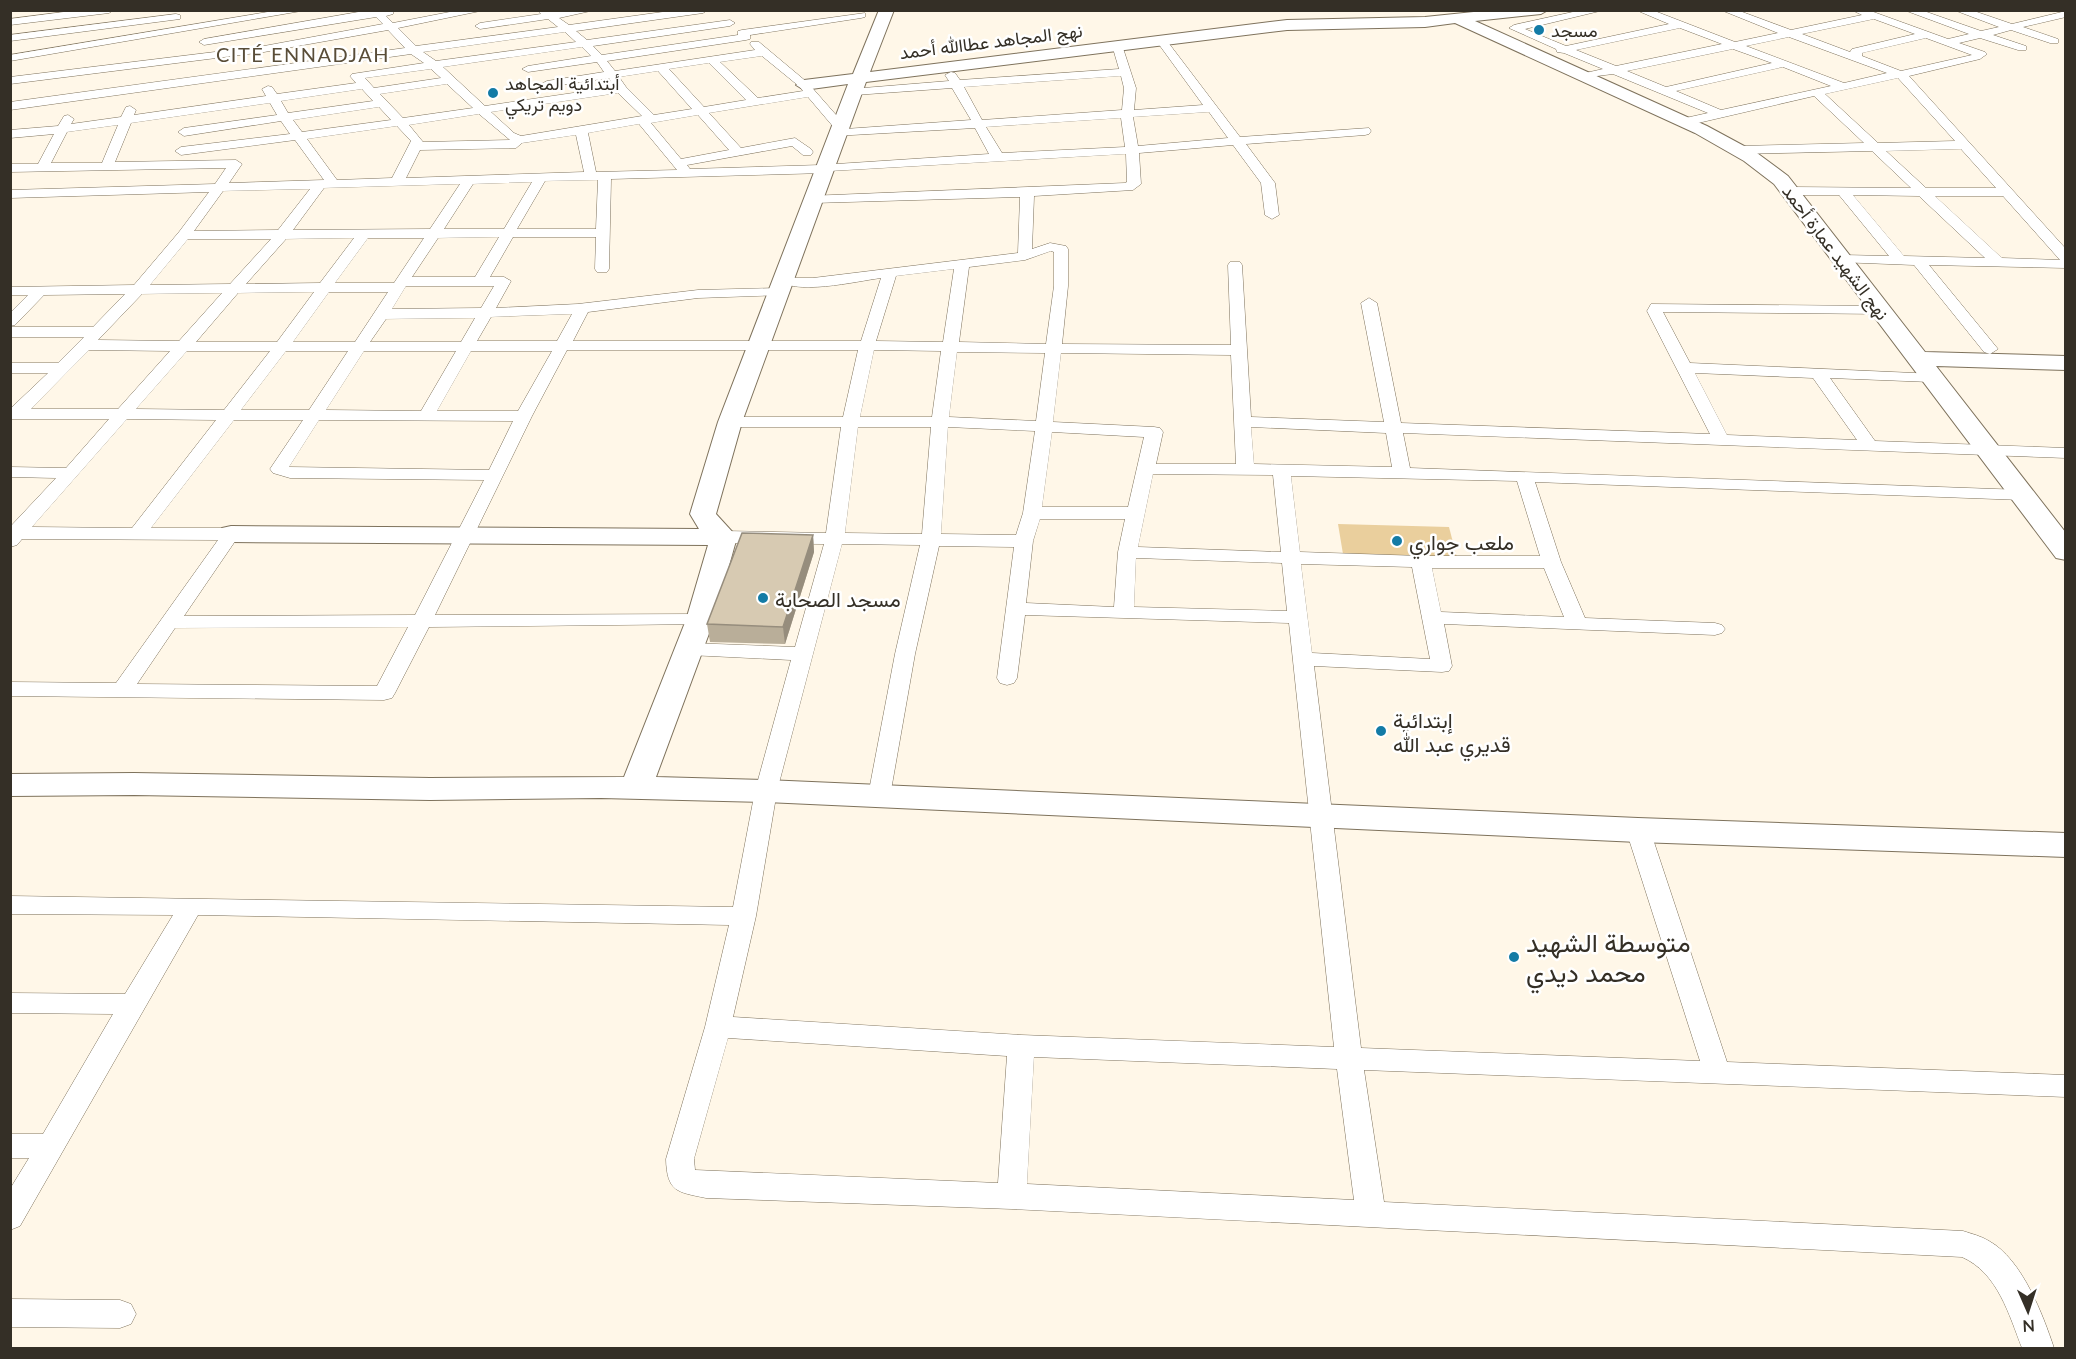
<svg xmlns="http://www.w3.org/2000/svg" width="2076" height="1359" viewBox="0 0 2076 1359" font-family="Lato,Vazirmatn,sans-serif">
  <rect width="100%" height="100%" fill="#fff7e8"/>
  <!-- green -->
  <polygon fill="#eacf9d" points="1338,524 1449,527 1457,558 1343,554"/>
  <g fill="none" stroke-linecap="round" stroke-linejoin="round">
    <defs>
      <g id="street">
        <polygon points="79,10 114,10 109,13 10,25 10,19"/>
        <polygon points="280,10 307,10 10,61 10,55"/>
        <path d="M370,10H393V14L386,16L393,23L460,10H485L398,28L416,46L558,27L548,19L480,29L475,26L480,23L541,14L537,10L552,12L595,10L559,18L569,25L677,10H708L703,13L576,31L587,40L730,20L735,23L730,26L593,46L602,55L738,35V31L742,30L865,13V17L861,18L750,35V39L746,40L607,61L615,71L755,50L750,44L751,42H759L808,83L844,124L845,129L971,120L952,88L855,95L851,93V89L949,81L945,75L951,72L955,73L960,80L1119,69L1112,45L1117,42L1122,45L1136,88L1134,110L1203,105L1155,39L1160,36L1164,37L1240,137L1369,128L1371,131L1369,134L1365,135L1246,144L1275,183L1279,215L1272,219L1265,215L1261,183L1233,145L1139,153L1141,184L1133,190L1034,196L1032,249L1050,243L1066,246L1068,249V286L1062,344L1231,345L1228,265L1230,262H1240L1242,265L1251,417L1384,422L1361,303L1369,298L1377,303L1401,423L1710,434L1647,311L1651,304L1880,306L1888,311L1885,314L1663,312L1690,363L1937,374L1939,377L1931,382L1830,378L1875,441L2066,448V458L1403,433L1410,468L2023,490L2029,491L2032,495L2029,499L2023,500L1535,482L1561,562L1585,618L1715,623L1722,625L1725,629L1722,633L1715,635L1444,624L1452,666L1449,671L1442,672L1314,666L1361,1048L1700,1061L1626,830L1630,824L1638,822L1646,824L1650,830L1727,1062L2066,1075V1097L1364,1070L1384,1202L1963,1231C1972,1234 1981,1236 1989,1241C2022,1259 2043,1315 2054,1348H2022C2009,1315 1998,1273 1962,1257L1012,1209L706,1198C677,1192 667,1192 666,1159L705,1027L729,925L198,915L20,1226L10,1230V1189L29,1158H10V1134H43L113,1014L10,1013V993L125,994L173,915L10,914V896L733,907L755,791L791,660L689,655L682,653L679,649L682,645L689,643L795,647L824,544L724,543L717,541L715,537L717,533L724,531L826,533L841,427H730L724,426L722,422L724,418L730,417H843L858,350H567L532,416L435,615L700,614L707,616L710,620L707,624L429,627L395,693L392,698L384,700L10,696V682L116,683L218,540L22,539L17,545L10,547V527L56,478L10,477V467L66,468L109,419H10V409L48,373H10V363H58L84,337H10V327H93L125,294L44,295L15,325L10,326V313L28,295H10V287L134,285L179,232L209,192L10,198V190L215,184L226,168L10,172V164H38L54,134L10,138V130L58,126L64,116L68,115L74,119L71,124L121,117L126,107L130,106L136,110L134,115L266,96L262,89L268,86L272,87L277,94L356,83L350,76L352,74L424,63L411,54L10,110V102L405,48L388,30L264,52L10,84V77L264,46L383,24L376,17L204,45L199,42L204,39ZM565,32L576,42L436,61L423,52ZM582,47L591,56L528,66L522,69L528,72L597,62L604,72L547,81L541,84L547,87L609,78L614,87L485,106L443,67ZM762,56L800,87L803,91L758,98L720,62ZM709,63L746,100L704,107L669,69ZM431,69L441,78L374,88L365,78ZM658,71L692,109L654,115L626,87L619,77ZM1121,76L1124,88L1122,110L982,120L964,87ZM447,84L473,108L403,118L380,94ZM362,89L373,101L288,113L281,101ZM618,93L642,116L521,136L514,133L491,112ZM808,97L836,130L832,133L834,136L975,128L989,154L821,165L690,169L687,165L792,146L803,155H811L813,152L811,149L795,138L741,148L709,113ZM270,103L277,115L184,128L178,132L184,136L281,121L290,134L181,147L175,151L181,155L295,140L324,180L229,183L242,164L236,160L115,162L131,123ZM379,107L391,120L302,132L293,120ZM1209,112L1228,138L1138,146L1133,117ZM479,114L510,140L423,142L409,125ZM698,115L729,150L681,159L651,123ZM1121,118L1125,147L1002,153L986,127ZM639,124L677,170L596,172L588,133ZM118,125L102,163H51L67,132ZM397,126L411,141L392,178L337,180L307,139ZM576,135L584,172L406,178L420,150L516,148L522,143ZM1126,154L1127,182L1125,183L808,196L806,199L808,202L813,203L1020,197L1018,253L813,278H796L783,274L778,275L776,278C792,297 857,281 881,278L861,341H573L588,312L698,298L783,295L785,292L783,289L778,288L698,290L578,304L496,308L511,281L504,277H490L513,237H596L595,269L597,272H607L609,269L611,179L825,173L830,171ZM598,180L596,229H517L545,181ZM532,182L504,229H444L473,184ZM460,184L430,229L293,230L324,188ZM310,189L278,230L194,231L223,191ZM499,237L475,277H412L438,238ZM354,238L320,283L246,284L286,239ZM368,238H424L394,283H335ZM188,239H271L230,284L150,285ZM1051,251L1054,252V286L1046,344L959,342L969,267L1025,260ZM954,269L943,342L876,341L896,276ZM406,286H494L481,308L392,309ZM314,292L277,342H196L238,293ZM329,292H388L355,342H293ZM222,293L179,341L98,340L142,294ZM572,314L557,341H477L491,317ZM475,318L461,342H370L386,319ZM89,350L170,351L118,409H31ZM874,350L941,351L932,417H860ZM187,351H270L224,410L136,409ZM286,351H348L309,410H241ZM364,351H456L421,411L326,410ZM471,351H552L518,411H437ZM957,352L1045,353L1036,421L949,417ZM1061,353L1231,355L1236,464H1156L1163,432L1160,428L1154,427L1053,422ZM1695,373L1813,378L1857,440L1727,435ZM127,419L216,420L132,528L32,527ZM234,420H303L270,469L273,473L290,478L484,480L415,615L184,616L240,534L238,530L231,528H151ZM319,420L513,421L489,470L289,467ZM858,427H931L922,534L845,533ZM948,427L1035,431L1023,513L1016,535L941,534ZM1251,427L1386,433L1392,467L1254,464ZM1052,432L1144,437L1128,507H1042ZM1153,474L1273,475L1281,552L1138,547ZM1291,476L1517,481L1540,556H1421L1300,552ZM1040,519H1125L1118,552L1114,607L1026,603L1033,541ZM842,544L920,545L895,654L868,796L871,802L879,804L887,802L890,796L915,654L939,546L1014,547L997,678L1000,683L1007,685L1014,683L1017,678L1025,615L1289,623L1334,1047L1021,1035L733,1017L756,916L777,791ZM1136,558L1282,563L1287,611L1134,607ZM1301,564L1412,567L1430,659L1312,653ZM1432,568H1544L1564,617L1441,612ZM408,627L377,686L137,684L175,628ZM728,1038L1007,1056L998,1183L695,1170L694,1159ZM1034,1057L1337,1069L1354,1200L1027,1184Z"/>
        <path d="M1582,10H1604L1525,29L1566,46L1669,24L1636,10H1652L1735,42L1778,33L1721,10H1737L1791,30L1862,15L1852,10H1868L1948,39L1969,34L1904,10H1921L1981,31L1999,27L1954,10H1971L2012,24L2066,11V17L2023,27L2058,39V43H2050L2011,30L1993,35L2026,46V50H2018L1980,38L1959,43L1985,52L1987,54L1980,59L1909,76L2066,249V268L1929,265L1998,349L1990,354L1984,352L1914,265L1838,262L1836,259L1843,255L1889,256L1839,195H1792L1785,191L1792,187L1911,188L1872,151L1739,154L1733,150L1739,146L1864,143L1814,96L1685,126L1679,122L1681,119L1708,113L1613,74L1581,78V74L1603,69L1564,53L1557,52L1556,49L1509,28L1514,25ZM1874,19L1915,34L1852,49L1850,52L1802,34ZM1680,28L1722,44L1616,66L1576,50ZM1789,37L1887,73L1844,83L1746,46ZM1926,38L1972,55L1901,71L1862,56V53ZM1733,49L1772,63L1666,87L1627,71ZM1783,67L1831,86L1721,110L1676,91ZM1898,78L1955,141L1878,143L1825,94ZM1961,149L1996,188H1926L1886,151ZM1853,195L1919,196L1985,258L1904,256ZM1935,196H2003L2060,260L2002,258Z"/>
        <polygon points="176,14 180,15 180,19 10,41 10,35"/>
        <polygon points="10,1299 120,1300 131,1304 136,1314 131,1324 120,1328 10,1327"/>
      </g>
      <polygon id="secondary" points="879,10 894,10 870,72 1287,20 1425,17 1493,10 1548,10 1541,14 1475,21 1707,126 1757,153 1788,176 1925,352 2066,356 2066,370 1936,366 2066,533 2066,560 2056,558 1774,184 1744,161 1695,133 1455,23 1425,27 1287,30 866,82 742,422 716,514 737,537 714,620 656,777 766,780 1638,818 2066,833 2066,857 1638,842 766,802 601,798 430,800 134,795 10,796 10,774 134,773 430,778 624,777 686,620 708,545 231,542 222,540 218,534 222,528 231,526 699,529 690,514 718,422 848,84 804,90 796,85 804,80 853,74"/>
    </defs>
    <!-- street casing -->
    <use href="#street" stroke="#7e725c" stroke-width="1"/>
    <!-- secondary casing -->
    <use href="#secondary" stroke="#7e725c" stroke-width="2"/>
    <!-- street -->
    <use href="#street" fill="#fff" fill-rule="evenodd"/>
    <!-- secondary -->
    <use href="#secondary" fill="#fff" fill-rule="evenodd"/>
  </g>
  <!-- wall -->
  <polygon fill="#b9ae99" points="813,535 814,552 785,644 710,642 707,624"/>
  <!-- shaded-wall -->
  <polygon fill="#968d7d" points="813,535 814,552 785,644 783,627"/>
  <!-- building -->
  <polygon fill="#d7cab2" stroke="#968d7d" stroke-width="1.5" points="742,533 813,535 783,627 707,624"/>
  <!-- markers -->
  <g fill="#137ba6" stroke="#fff" stroke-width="2">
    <circle cx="1539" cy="30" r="6"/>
    <circle cx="493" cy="93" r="6"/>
    <circle cx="1397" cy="541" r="6"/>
    <circle cx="763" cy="598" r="6"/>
    <circle cx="1381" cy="731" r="6"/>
    <circle cx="1514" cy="957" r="6"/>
  </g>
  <g text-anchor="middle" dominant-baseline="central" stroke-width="5" stroke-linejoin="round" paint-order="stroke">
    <!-- far-poi labels -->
    <g font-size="18" fill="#342f26" stroke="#fff" text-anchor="start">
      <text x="1551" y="30">مسجد</text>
      <text x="505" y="83">أبتدائية المجاهد<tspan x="505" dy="21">دويم تريكي</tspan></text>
    </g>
    <!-- far-street labels -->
    <g font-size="18" fill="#342f26" stroke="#fff">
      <text transform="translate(991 41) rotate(-7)">نهج المجاهد عطاالله أحمد</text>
      <text transform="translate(1836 252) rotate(53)">نهج الشهيد عمارة أحمد</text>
    </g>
    <!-- far-quarter labels -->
    <g font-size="20" letter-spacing="1.5" fill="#594d38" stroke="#fff">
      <text x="303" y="54">CITÉ ENNADJAH</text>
    </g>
    <!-- poi labels -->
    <g font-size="21" fill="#342f26" stroke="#fff" text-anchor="start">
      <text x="1409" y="541">ملعب جواري</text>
      <text x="775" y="598">مسجد الصحابة</text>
      <text x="1393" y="719">إبتدائية<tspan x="1393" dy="24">قديري عبد الله</tspan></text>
    </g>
    <!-- near-poi labels -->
    <g font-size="26" fill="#342f26" stroke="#fff" text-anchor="start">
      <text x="1526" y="942">متوسطة الشهيد<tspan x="1526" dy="30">محمد ديدي</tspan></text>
    </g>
  </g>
  <!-- border -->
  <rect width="2076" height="1359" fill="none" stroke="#342f26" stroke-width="24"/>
  <!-- north arrow -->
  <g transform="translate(2028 1311) rotate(177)" stroke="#ffffff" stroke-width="4.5" paint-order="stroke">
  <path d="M0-4.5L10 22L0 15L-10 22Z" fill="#342f26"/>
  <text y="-9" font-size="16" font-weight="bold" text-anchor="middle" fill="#342f26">N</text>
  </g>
</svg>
